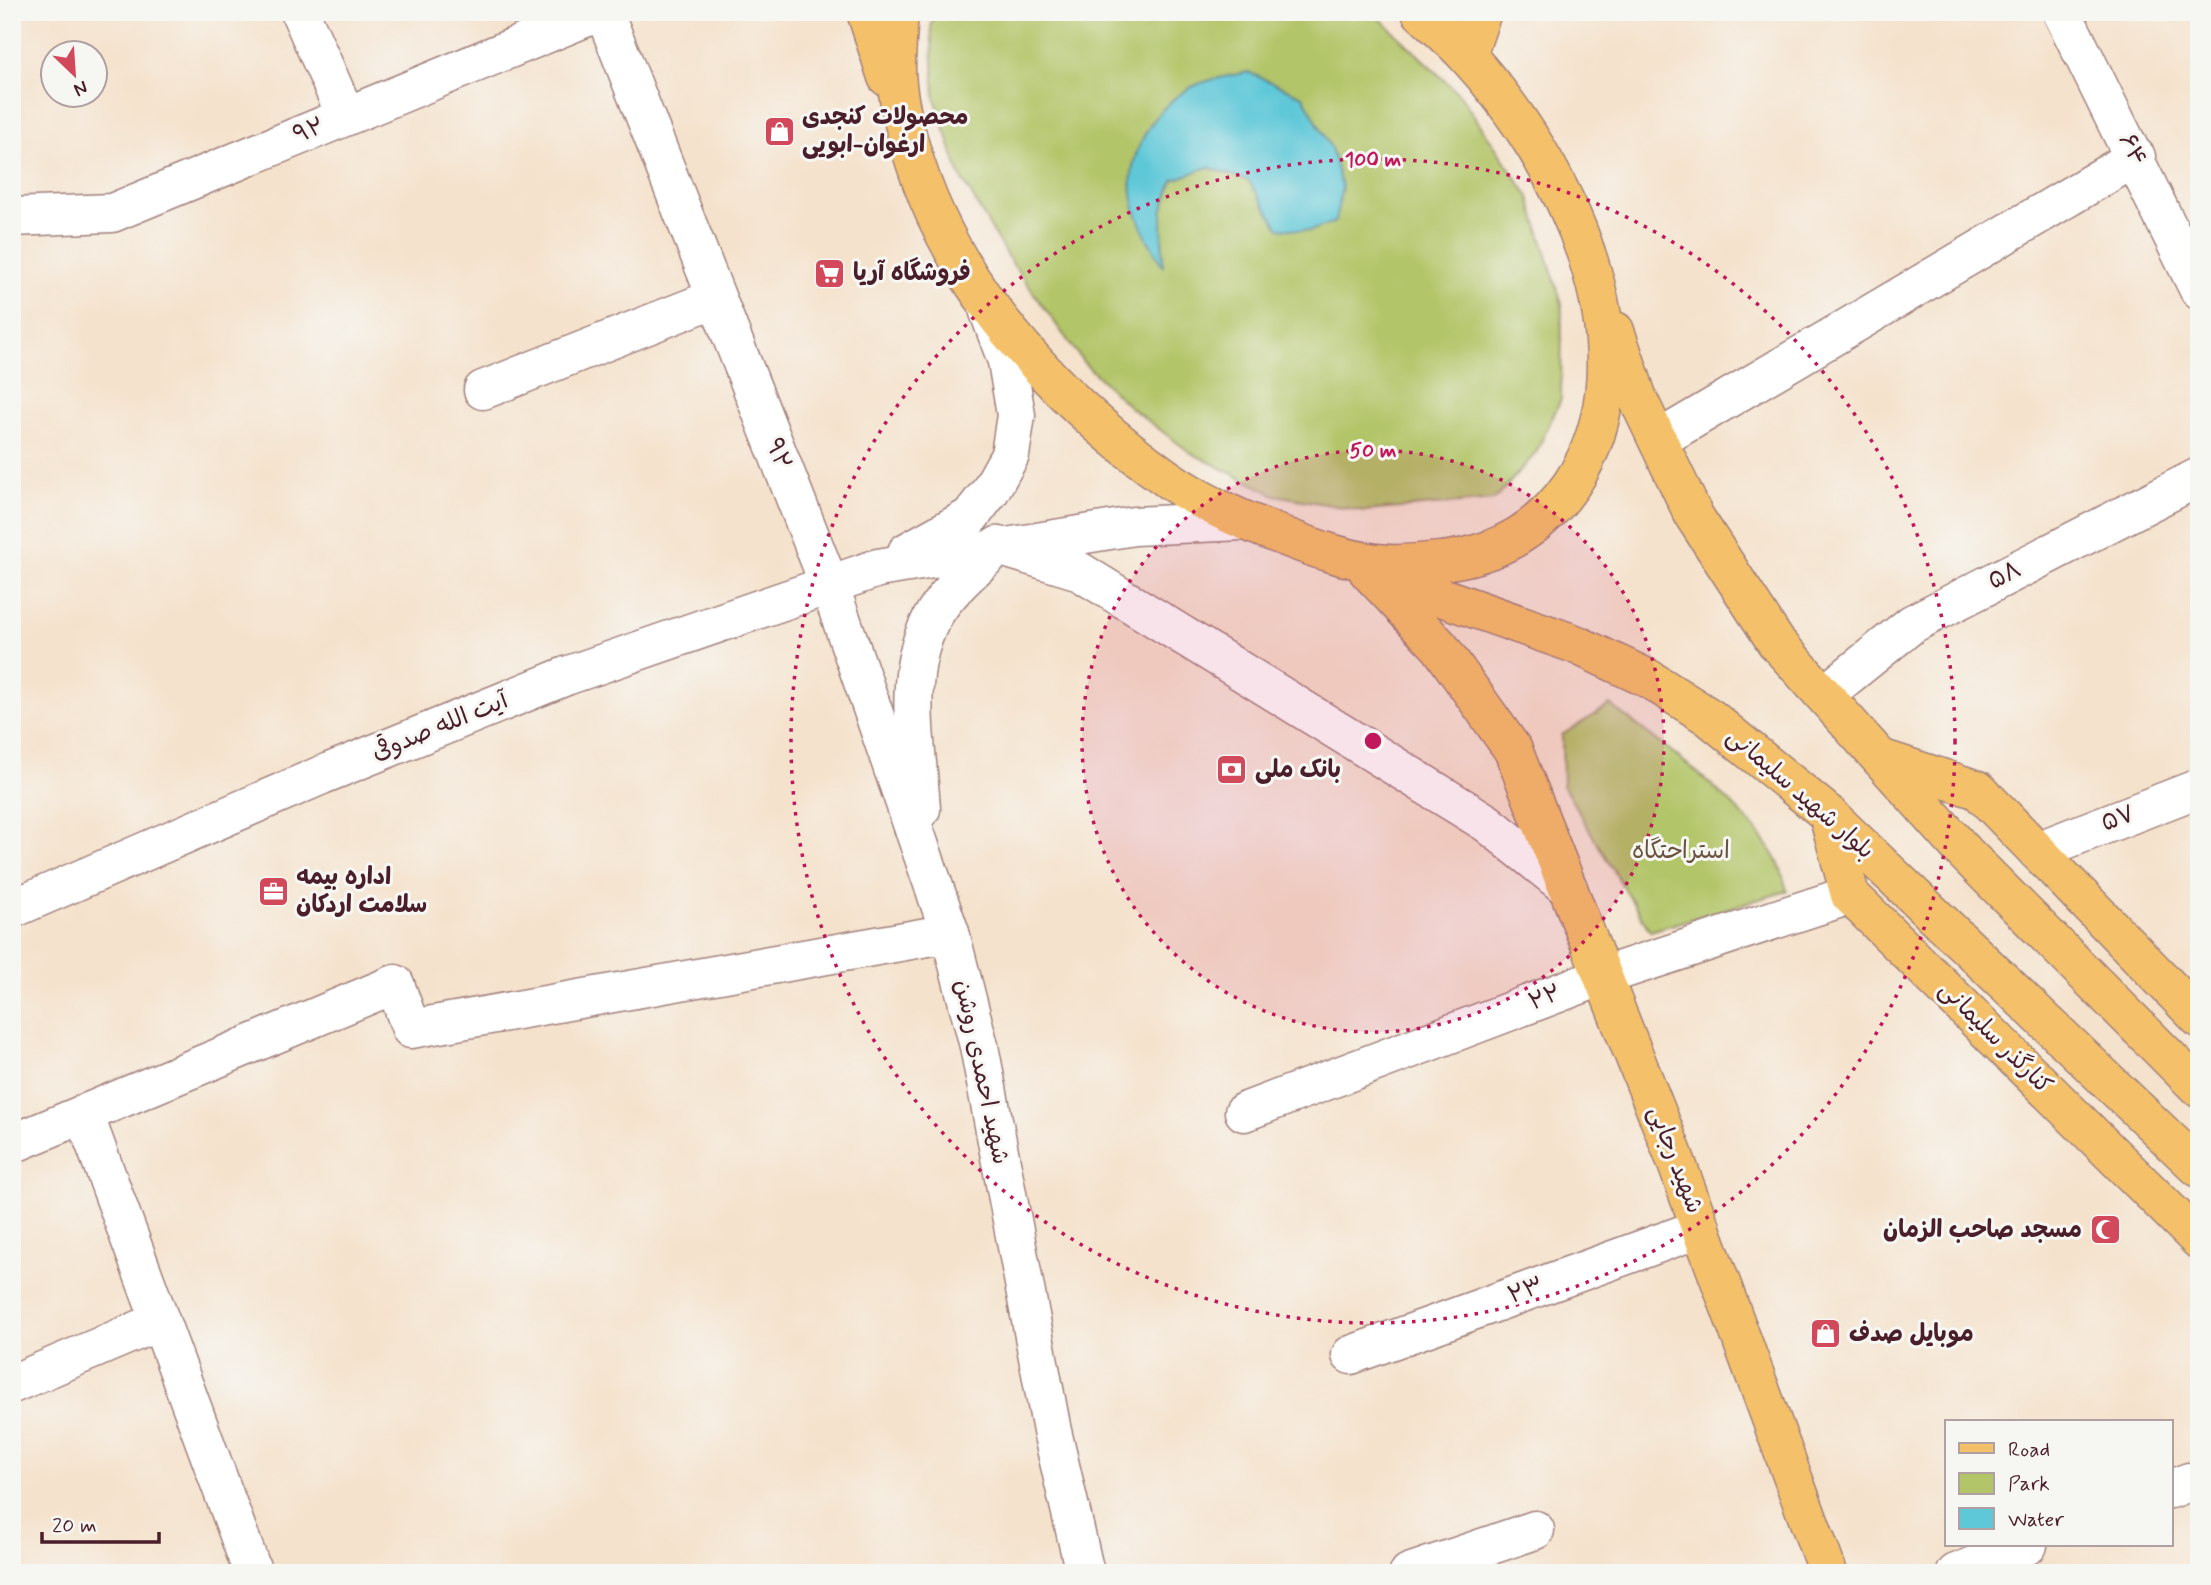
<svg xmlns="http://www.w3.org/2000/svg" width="2211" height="1585" viewBox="0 0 2211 1585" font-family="Mynerve,'Playpen Sans Arabic',sans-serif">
  <rect width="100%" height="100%" fill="#f6f6f2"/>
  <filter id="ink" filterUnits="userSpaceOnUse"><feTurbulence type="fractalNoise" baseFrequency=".0143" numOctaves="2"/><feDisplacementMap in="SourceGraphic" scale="14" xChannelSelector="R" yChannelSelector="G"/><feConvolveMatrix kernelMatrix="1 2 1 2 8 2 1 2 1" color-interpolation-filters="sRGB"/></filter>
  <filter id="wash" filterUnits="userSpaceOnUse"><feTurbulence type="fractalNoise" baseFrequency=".00686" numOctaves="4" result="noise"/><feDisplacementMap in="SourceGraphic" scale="28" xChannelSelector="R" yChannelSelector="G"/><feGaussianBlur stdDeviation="1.57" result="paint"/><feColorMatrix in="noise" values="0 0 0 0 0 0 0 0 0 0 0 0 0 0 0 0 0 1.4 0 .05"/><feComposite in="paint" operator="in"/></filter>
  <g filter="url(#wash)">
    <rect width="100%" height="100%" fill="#f5e2cc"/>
    <!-- green -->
    <g fill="#b2c568" stroke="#7e724a" stroke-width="2">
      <polygon points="936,12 1374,13 1460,95 1529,197 1562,304 1561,399 1536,453 1494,500 1364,511 1275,495 1191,453 1131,408 1084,363 1005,253 959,173 935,98 931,25"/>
      <path d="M1610,705C1661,743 1746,804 1777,860C1782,869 1784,881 1787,891L1650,931L1563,786L1562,735Z"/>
    </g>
    <!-- water -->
    <path fill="#5ec8d8" stroke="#547482" stroke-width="2" d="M1248,72L1303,96L1331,148L1342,187L1335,222L1310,231L1279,228L1249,181L1208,167L1173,180L1162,212L1163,267C1150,244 1135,220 1132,194C1127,150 1157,103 1196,85C1211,78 1232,76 1248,72Z"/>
  </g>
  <g filter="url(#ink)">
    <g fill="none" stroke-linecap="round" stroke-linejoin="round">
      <defs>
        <g id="minor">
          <polyline points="300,12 346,116"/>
          <polyline points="604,12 829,584 950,933 979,1046 1052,1431 1085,1573"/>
          <polyline points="2062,12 2199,290"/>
          <polyline points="12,217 112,213 599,12"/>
          <polyline points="483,390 716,298"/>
          <polyline points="1658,440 2136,157"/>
          <polyline points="907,552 970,517 990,491 1010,455 1016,415 1007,361 988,309"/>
          <polyline points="1824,695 1912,624 2199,477"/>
          <path d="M921,809C917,742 898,662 941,604C956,583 979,565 998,546L1077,570L1487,823L1568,888"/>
          <polyline points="2037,851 2199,788"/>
          <polyline points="12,909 322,775 566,676 878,568 1134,526 1242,521"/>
          <polyline points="1244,1112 1603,976 1850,895"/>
          <polyline points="84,1114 253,1573"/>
          <polyline points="12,1144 395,984 411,1029 950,933"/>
          <polyline points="1351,1355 1701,1228"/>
          <polyline points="12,1384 160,1321"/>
          <polyline points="2171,1489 2189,1482 2199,1484"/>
          <polyline points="1409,1573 1535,1530"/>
          <polyline points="1956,1573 2028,1545"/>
        </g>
        <g id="major">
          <polyline points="866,12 887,77"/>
          <path d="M899,12C898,30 896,49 896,67C896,109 918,178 936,216C983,319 1074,412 1165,477C1201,503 1242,520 1283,536C1316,549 1352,562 1388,564C1407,565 1430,562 1450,560C1502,552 1541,528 1571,485C1660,352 1562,158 1466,55C1452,40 1436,26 1421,12"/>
          <polyline points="1467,56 1482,12"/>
          <polyline points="1615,331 1638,399 1694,516 1776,642 1965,853 2199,1088"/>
          <polyline points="1368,571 1440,647 1513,750 1674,1156 1828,1573"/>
          <polyline points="1373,573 1575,644 1649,679 1709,717 1828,814 2199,1168"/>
          <polyline points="1883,759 1978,790 2199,1018"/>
          <polyline points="1828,814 1850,895 2199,1240"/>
        </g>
      </defs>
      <!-- minor casing -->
      <use href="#minor" stroke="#a0807c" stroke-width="41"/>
      <!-- major casing -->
      <use href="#major" stroke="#a0807c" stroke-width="41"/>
      <!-- minor -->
      <use href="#minor" stroke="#fff" stroke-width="38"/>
      <!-- major -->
      <use href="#major" stroke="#f4c16a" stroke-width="38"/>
    </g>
  </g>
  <!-- distance rings -->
  <circle cx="1373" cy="741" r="291" fill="#c2185b" fill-opacity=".12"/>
  <g fill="none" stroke="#c2185b" stroke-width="3.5" stroke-dasharray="3.5 7">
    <circle cx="1373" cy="741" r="291"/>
    <circle cx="1373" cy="741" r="582"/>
  </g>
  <!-- icons -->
  <defs>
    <symbol id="shop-square" viewBox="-11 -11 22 22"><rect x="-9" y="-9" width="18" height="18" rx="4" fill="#d1495b" stroke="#f6f6f2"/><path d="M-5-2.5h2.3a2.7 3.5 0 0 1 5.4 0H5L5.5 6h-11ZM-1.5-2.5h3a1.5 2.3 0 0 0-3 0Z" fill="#fff"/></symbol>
    <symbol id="supermarket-square" viewBox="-11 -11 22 22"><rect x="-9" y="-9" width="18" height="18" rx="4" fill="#d1495b" stroke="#f6f6f2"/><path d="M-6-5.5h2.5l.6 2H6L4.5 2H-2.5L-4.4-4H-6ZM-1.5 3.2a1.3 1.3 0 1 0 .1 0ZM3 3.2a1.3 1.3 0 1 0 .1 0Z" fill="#fff"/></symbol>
    <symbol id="bank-square" viewBox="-11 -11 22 22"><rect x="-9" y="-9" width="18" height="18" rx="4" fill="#d1495b" stroke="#f6f6f2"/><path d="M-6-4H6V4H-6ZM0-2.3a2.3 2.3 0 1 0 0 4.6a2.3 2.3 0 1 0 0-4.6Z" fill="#fff"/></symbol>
    <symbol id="office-square" viewBox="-11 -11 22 22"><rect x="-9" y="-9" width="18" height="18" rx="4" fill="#d1495b" stroke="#f6f6f2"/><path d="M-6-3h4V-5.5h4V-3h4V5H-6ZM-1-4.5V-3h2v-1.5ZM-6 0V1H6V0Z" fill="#fff"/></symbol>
    <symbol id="mosque-square" viewBox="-11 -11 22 22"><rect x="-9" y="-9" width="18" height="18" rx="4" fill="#d1495b" stroke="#f6f6f2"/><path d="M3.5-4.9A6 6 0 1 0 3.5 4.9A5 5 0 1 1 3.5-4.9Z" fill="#fff"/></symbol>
  </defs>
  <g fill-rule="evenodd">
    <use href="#shop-square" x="762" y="114" width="35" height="35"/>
    <use href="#supermarket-square" x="812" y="256" width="35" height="35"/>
    <use href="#bank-square" x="1214" y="752" width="35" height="35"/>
    <use href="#office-square" x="256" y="874" width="35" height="35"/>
    <use href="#mosque-square" x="2088" y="1212" width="35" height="35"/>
    <use href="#shop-square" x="1808" y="1316" width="35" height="35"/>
  </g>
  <g text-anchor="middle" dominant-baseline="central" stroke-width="6" stroke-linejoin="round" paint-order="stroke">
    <!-- poi labels -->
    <g font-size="24" font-weight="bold" fill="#4a1f2b" stroke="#f6f6f2" text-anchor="start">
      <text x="802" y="117">محصولات کنجدی<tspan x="802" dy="28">ارغوان-ابویی</tspan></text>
      <text x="853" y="273">فروشگاه آریا</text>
      <text x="1255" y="770">بانک ملی</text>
      <text x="296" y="877">اداره بیمه<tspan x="296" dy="28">سلامت اردکان</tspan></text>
      <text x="2082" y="1230" text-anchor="end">مسجد صاحب الزمان</text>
      <text x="1849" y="1334">موبایل صدف</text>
    </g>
    <!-- street labels -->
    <g font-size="24" fill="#4a1f2b" stroke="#f6f6f2">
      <text transform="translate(309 131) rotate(-23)">۹۲</text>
      <text transform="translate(2132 150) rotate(64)">۶۴</text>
      <text transform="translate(778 454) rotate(68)">۹۲</text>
      <text transform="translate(2005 576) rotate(-27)">۵۸</text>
      <text transform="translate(440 727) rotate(-22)">آیت الله صدوقی</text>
      <text transform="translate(1800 794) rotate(41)">بلوار شهید سلیمانی</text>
      <text transform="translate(2118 819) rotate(-21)">۵۷</text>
      <text transform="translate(1545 998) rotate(-21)">۲۲</text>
      <text transform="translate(1995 1038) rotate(45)">کنارگذر سلیمانی</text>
      <text transform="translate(981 1072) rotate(78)">شهید احمدی روشن</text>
      <text transform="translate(1675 1160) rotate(69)">شهید رجایی</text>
      <text transform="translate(1526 1291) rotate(-20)">۲۳</text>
    </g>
    <!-- park labels -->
    <g font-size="24" fill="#69513d" stroke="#f6f6f2">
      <text x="1681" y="851">استراحتگاه</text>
    </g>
  </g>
  <circle cx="1373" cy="741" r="10" fill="#c2185b" stroke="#f6f6f2" stroke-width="3.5"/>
  <g font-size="21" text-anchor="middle" font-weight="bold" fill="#c2185b" stroke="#f6f6f2" stroke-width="6" stroke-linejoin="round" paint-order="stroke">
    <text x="1373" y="166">100 m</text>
    <text x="1373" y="457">50 m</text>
  </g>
  <!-- margin -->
  <rect width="2211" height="1585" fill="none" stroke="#f6f6f2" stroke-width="42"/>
  <!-- legend -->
  <rect x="1945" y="1420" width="228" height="126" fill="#f6f6f2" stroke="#b1a0a2" stroke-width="2"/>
  <rect x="1959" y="1443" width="35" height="10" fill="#f4c16a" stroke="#b1a0a2" stroke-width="2"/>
  <text x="2008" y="1456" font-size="21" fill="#4a1f2b">Road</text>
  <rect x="1959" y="1473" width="35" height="21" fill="#b2c568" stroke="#b1a0a2" stroke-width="2"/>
  <text x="2008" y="1490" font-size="21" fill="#4a1f2b">Park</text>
  <rect x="1959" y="1508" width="35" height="21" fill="#5ec8d8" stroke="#b1a0a2" stroke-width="2"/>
  <text x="2008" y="1526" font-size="21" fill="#4a1f2b">Water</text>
  <!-- north arrow -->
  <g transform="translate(74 74) rotate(155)"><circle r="33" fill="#f6f6f2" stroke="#b1a0a2" stroke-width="2"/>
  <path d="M0-5L12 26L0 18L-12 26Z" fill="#d1495b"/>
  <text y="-10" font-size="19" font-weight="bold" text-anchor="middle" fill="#4a1f2b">N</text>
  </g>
  <!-- scale -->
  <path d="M42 1532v10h117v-10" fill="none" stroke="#4a1f2b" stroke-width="3.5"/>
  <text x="52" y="1532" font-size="21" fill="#4a1f2b" stroke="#f6f6f2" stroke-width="5" paint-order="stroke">20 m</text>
</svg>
